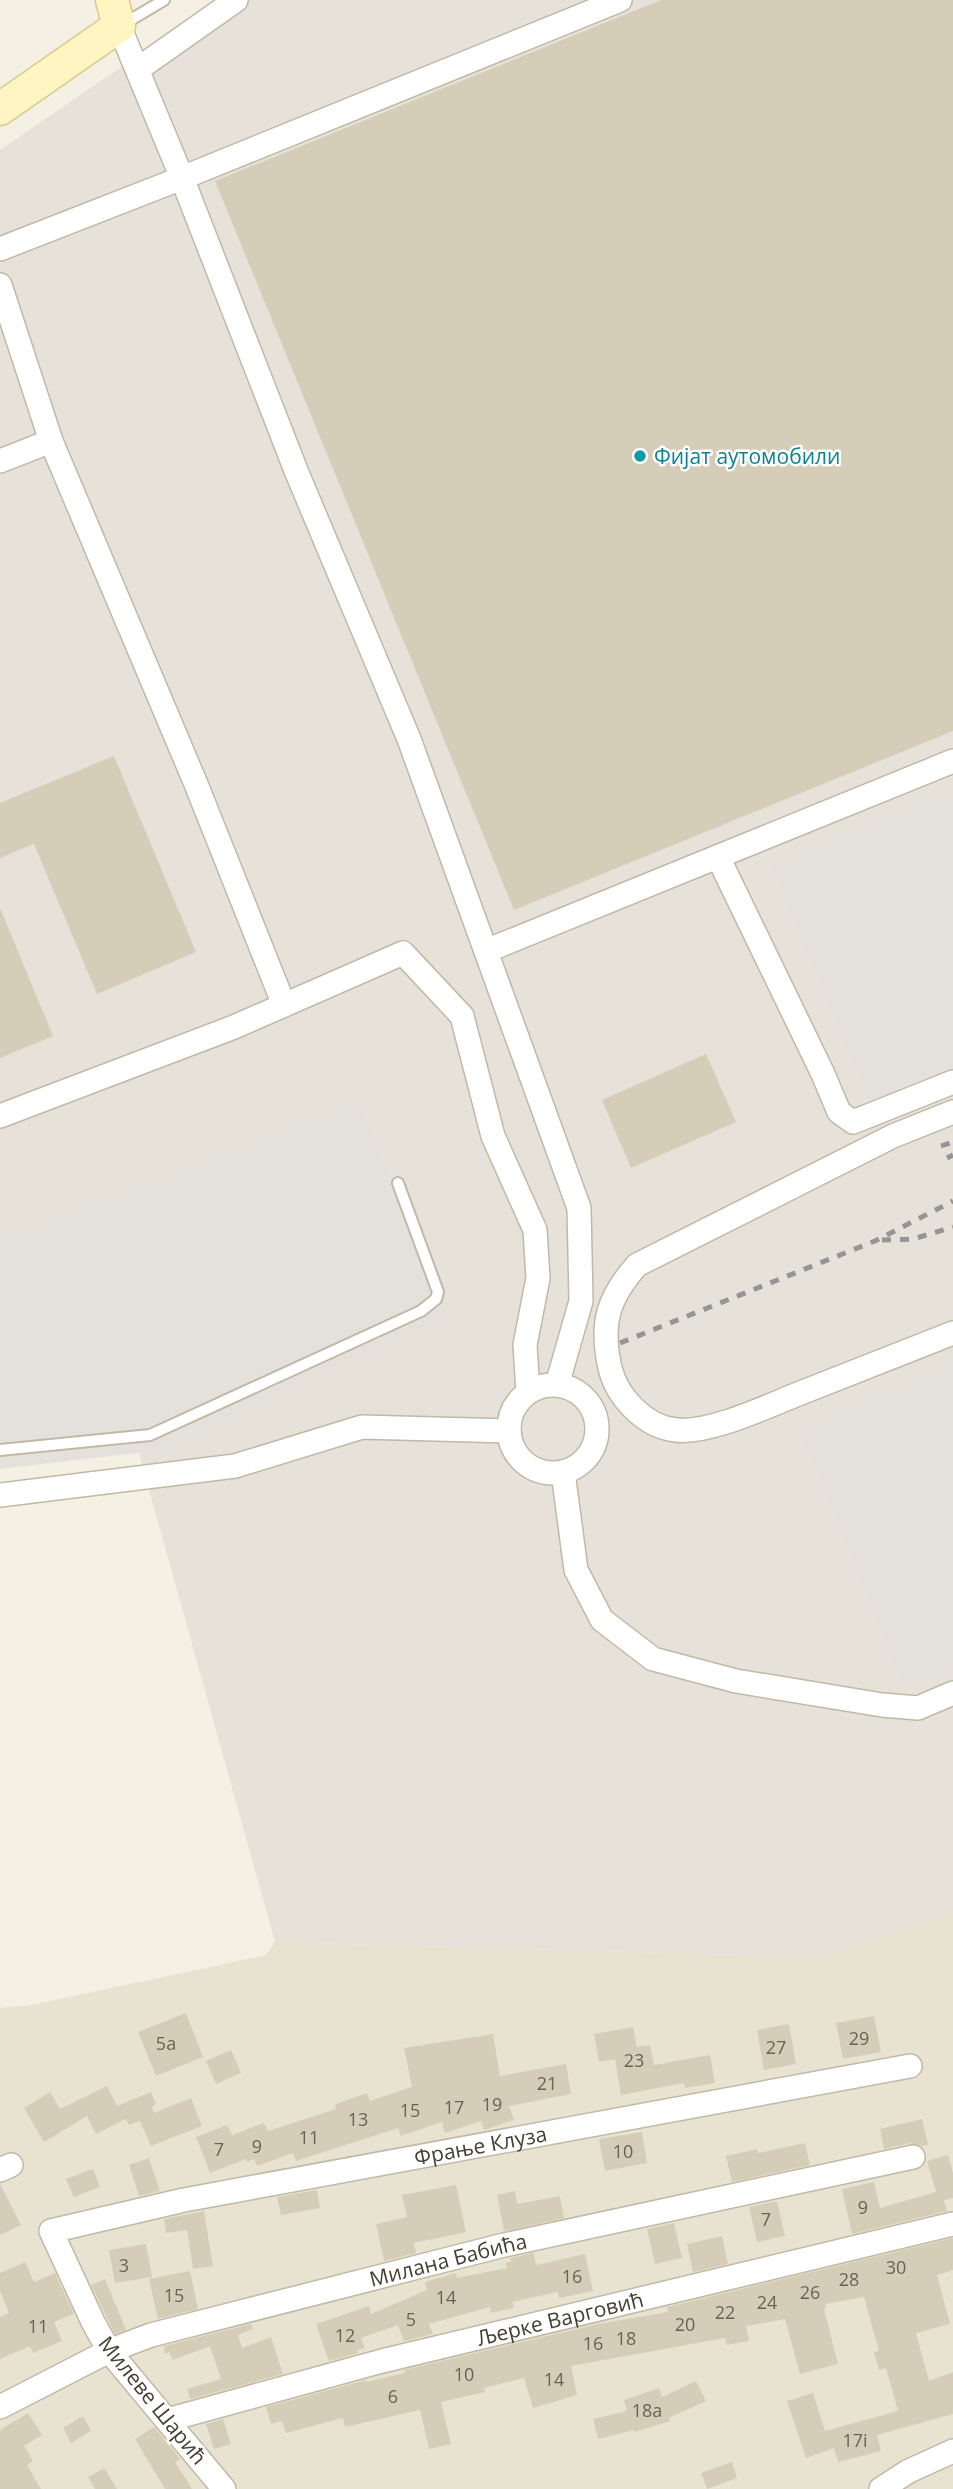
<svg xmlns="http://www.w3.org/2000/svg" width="953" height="2489" viewBox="0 0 953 2489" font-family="'Open Sans',sans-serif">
  <rect width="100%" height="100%" fill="#f4f0e4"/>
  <!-- residential -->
  <polygon fill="#e8e3d1" points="953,1913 953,2489 0,2489 0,2008 36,2004 266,1955 275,1942 821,1957"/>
  <!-- industrial -->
  <polygon fill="#e6e1d9" points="219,0 953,0 953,1913 821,1957 275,1942 138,1450 0,1456 0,150"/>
  <!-- parking -->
  <g fill="#e4e1dd">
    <polygon points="953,793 953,1066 869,1101 772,866"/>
    <polygon points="359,1104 448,1314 161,1450 0,1469 0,1243"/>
    <polygon points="953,1368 953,1668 905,1688 800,1430"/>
  </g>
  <!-- building -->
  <g fill="#d6cdb8">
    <polygon points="661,0 953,0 953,731 514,910 215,181"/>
    <polygon points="114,756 196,952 97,994 34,844 0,858 0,803"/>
    <polygon points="0,908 53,1036 0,1058"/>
    <polygon points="706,1054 736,1122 631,1168 602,1100"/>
    <polygon points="186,2013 203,2057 156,2076 138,2032"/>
    <polygon points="874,2016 881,2052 843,2059 836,2023"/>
    <polygon points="789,2024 796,2064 764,2070 757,2030"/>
    <polygon points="633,2027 637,2047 650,2045 654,2065 710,2055 715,2083 685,2088 684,2083 621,2095 615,2059 599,2062 594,2034"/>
    <polygon points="493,2034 500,2076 566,2064 571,2094 509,2106 514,2120 484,2130 481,2121 445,2133 442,2122 401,2136 398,2128 296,2161 293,2153 257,2166 254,2159 247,2162 246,2159 210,2173 196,2137 227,2125 232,2135 264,2123 268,2131 336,2109 335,2104 367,2093 370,2101 412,2087 404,2048"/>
    <polygon points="231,2050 241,2073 216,2084 206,2061"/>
    <polygon points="107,2086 117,2106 151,2092 156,2104 152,2107 154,2113 191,2098 202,2126 151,2146 140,2121 129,2125 126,2119 96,2134 87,2116 44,2142 24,2108 50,2092 60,2109"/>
    <polygon points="922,2119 928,2145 922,2146 910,2143 884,2149 880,2129"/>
    <polygon points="642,2132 647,2163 605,2171 599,2139"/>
    <polygon points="805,2143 810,2165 732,2182 726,2156 757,2149 758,2153"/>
    <polygon points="948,2155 953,2173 953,2198 944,2200 947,2211 852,2234 842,2189 874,2182 880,2208 936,2192 927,2161"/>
    <polygon points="149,2158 160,2191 139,2196 129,2165"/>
    <polygon points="93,2169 100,2187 74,2197 66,2179"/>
    <polygon points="0,2184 21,2225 0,2235"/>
    <polygon points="456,2185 466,2232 414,2243 416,2253 384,2261 376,2224 407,2217 402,2195"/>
    <polygon points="317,2190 320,2208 281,2215 277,2197"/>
    <polygon points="515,2191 517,2204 560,2196 564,2218 504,2231 497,2195"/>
    <polygon points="777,2201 785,2236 757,2242 749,2207"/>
    <polygon points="204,2211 213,2266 193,2269 187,2230 166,2233 164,2219"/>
    <polygon points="674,2223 682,2258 655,2264 647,2229"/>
    <polygon points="722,2236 728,2264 693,2272 687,2244"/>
    <polygon points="953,2238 953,2270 937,2275 950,2324 916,2333 929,2381 953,2372 953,2414 877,2435 881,2451 838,2462 834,2448 806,2458 787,2401 813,2393 825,2431 898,2411 886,2368 879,2370 874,2352 879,2351 864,2297 825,2304 826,2308 824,2309 838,2364 800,2374 785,2319 746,2326 749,2341 727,2345 725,2338 571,2366 577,2395 533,2408 524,2378 484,2388 485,2392 441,2402 451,2444 429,2449 420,2410 345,2427 343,2418 286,2433 282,2421 271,2424 266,2407 366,2380 366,2382 405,2373 404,2370 598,2324 668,2312 667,2307"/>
    <polygon points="146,2244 152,2277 115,2283 109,2250"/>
    <polygon points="534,2253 536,2265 585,2254 593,2291 559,2298 558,2292 512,2302 514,2308 491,2313 490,2307 429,2324 433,2334 404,2341 398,2325 361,2338 365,2348 357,2351 358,2353 329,2361 316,2324 369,2306 371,2314 427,2290 425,2282 456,2273 457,2278 507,2268 506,2263 511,2262 510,2258"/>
    <polygon points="25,2262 34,2282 55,2273 74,2314 54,2322 62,2341 33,2353 30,2346 0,2359 0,2317 9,2313 0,2291 0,2273"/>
    <polygon points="190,2271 198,2309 158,2319 149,2279"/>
    <polygon points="105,2279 126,2330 115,2334 91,2285"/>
    <polygon points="251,2324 253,2329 238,2335 242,2348 271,2337 283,2374 190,2399 187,2389 221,2379 210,2346 173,2360 169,2352 165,2354 164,2346"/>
    <polygon points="696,2381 706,2401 669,2418 670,2421 635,2432 634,2430 598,2439 593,2419 627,2411 624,2400 659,2388 662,2397"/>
    <polygon points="28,2413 42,2435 24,2446 33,2461 27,2465 41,2489 0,2489 0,2430"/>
    <polygon points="83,2416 91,2431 71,2443 63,2428"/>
    <polygon points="223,2419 231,2444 214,2449 206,2424"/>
    <polygon points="154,2427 180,2459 175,2462 192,2489 165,2489 135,2439"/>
    <polygon points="732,2462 737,2478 707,2489 701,2473"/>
    <polygon points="104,2468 117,2489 95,2489 88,2477"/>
  </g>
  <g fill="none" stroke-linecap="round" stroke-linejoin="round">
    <defs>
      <g id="lane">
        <polyline points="122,25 164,0"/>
        <polyline points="0,1450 150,1435 421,1311 436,1299 438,1292 398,1183"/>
      </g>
      <g id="street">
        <polyline points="119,26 182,178 297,473 409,739 579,1208 581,1301 557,1385"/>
        <polyline points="138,69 236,0"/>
        <polyline points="0,249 182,178 620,0"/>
        <polyline points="0,285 51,441 196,784 284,1005"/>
        <polyline points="0,461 51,441"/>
        <polyline points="718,857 823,1074 839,1112 853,1122 953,1082"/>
        <polyline points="486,951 953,761"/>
        <path d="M953,1112L893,1136L637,1265C608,1298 600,1323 610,1368C617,1397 645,1427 676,1430C707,1434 764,1408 793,1396C847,1375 900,1354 953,1333"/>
        <polyline points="0,1116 234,1027 403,953 462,1016 493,1136 535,1230 538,1278 525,1345 528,1392"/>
        <circle cx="553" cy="1429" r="44"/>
        <polyline points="563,1472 576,1570 602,1620 653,1659 736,1681 882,1705 918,1708 953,1693"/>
        <polyline points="0,1495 235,1466 362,1427 509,1431"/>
        <polyline points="0,2170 11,2165"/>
        <path id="s1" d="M0,2407L109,2351L151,2335L504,2245L913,2157"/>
        <path id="s2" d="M167,2420L382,2361L953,2224"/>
        <path id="s3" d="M224,2489L109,2351L93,2322L51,2231L184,2200L910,2066"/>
        <polyline points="881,2489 909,2471 953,2451"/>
      </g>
      <polyline id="secondary" points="0,109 119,26 112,0"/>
    </defs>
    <!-- lane casing -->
    <use href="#lane" stroke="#c0b9a5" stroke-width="14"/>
    <!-- street casing -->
    <use href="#street" stroke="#c0b9a5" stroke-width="26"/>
    <!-- secondary casing -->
    <use href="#secondary" stroke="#d8ca8e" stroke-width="35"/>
    <!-- lane -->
    <use href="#lane" stroke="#fff" stroke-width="10"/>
    <!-- street -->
    <use href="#street" stroke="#fff" stroke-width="23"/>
    <!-- secondary -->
    <use href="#secondary" stroke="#fff5c3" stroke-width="32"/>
    <!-- rail -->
    <g stroke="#959595" stroke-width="5" stroke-dasharray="9 9" stroke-linecap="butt">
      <polyline points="941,1146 953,1142"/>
      <polyline points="947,1158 953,1155"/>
      <polyline points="882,1240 913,1239 953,1227"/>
      <polyline points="620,1343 875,1241 953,1201"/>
    </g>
  </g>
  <!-- markers -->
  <circle fill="#0f9aa8" stroke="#fff" stroke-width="2.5" cx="640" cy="456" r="7"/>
  <g text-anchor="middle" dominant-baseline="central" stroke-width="5" stroke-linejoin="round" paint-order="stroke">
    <!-- number labels -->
    <g font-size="18" fill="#6a6354">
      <text x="859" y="2038">29</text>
      <text x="166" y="2043">5a</text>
      <text x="776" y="2047">27</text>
      <text x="634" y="2060">23</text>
      <text x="547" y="2083">21</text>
      <text x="492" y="2104">19</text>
      <text x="454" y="2107">17</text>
      <text x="410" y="2110">15</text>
      <text x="358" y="2119">13</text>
      <text x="309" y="2137">11</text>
      <text x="257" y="2146">9</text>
      <text x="219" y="2149">7</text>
      <text x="623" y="2151">10</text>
      <text x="863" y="2207">9</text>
      <text x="766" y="2219">7</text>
      <text x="124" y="2265">3</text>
      <text x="896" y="2267">30</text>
      <text x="572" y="2276">16</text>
      <text x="849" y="2279">28</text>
      <text x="810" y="2292">26</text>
      <text x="174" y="2295">15</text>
      <text x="446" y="2297">14</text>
      <text x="767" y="2302">24</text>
      <text x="725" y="2312">22</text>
      <text x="411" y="2319">5</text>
      <text x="685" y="2324">20</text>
      <text x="38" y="2326">11</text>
      <text x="345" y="2335">12</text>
      <text x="626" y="2338">18</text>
      <text x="593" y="2343">16</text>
      <text x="464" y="2374">10</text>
      <text x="554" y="2379">14</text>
      <text x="393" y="2396">6</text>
      <text x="647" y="2410">18a</text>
      <text x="855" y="2440">17i</text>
    </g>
    <!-- culture labels -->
    <g font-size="21" fill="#0d838f" stroke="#fff" text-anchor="start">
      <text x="654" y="456">Фијат аутомобили</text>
    </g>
    <!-- street labels -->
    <g font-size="21" fill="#464033" stroke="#fff">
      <text stroke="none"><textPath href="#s3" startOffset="751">Фрање Клуза</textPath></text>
      <text stroke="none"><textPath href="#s1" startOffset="474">Милана Бабића</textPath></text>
      <text stroke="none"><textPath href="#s2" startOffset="406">Љерке Варговић</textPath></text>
      <text transform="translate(153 2400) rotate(51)">Милеве Шарић</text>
    </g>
  </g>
</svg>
